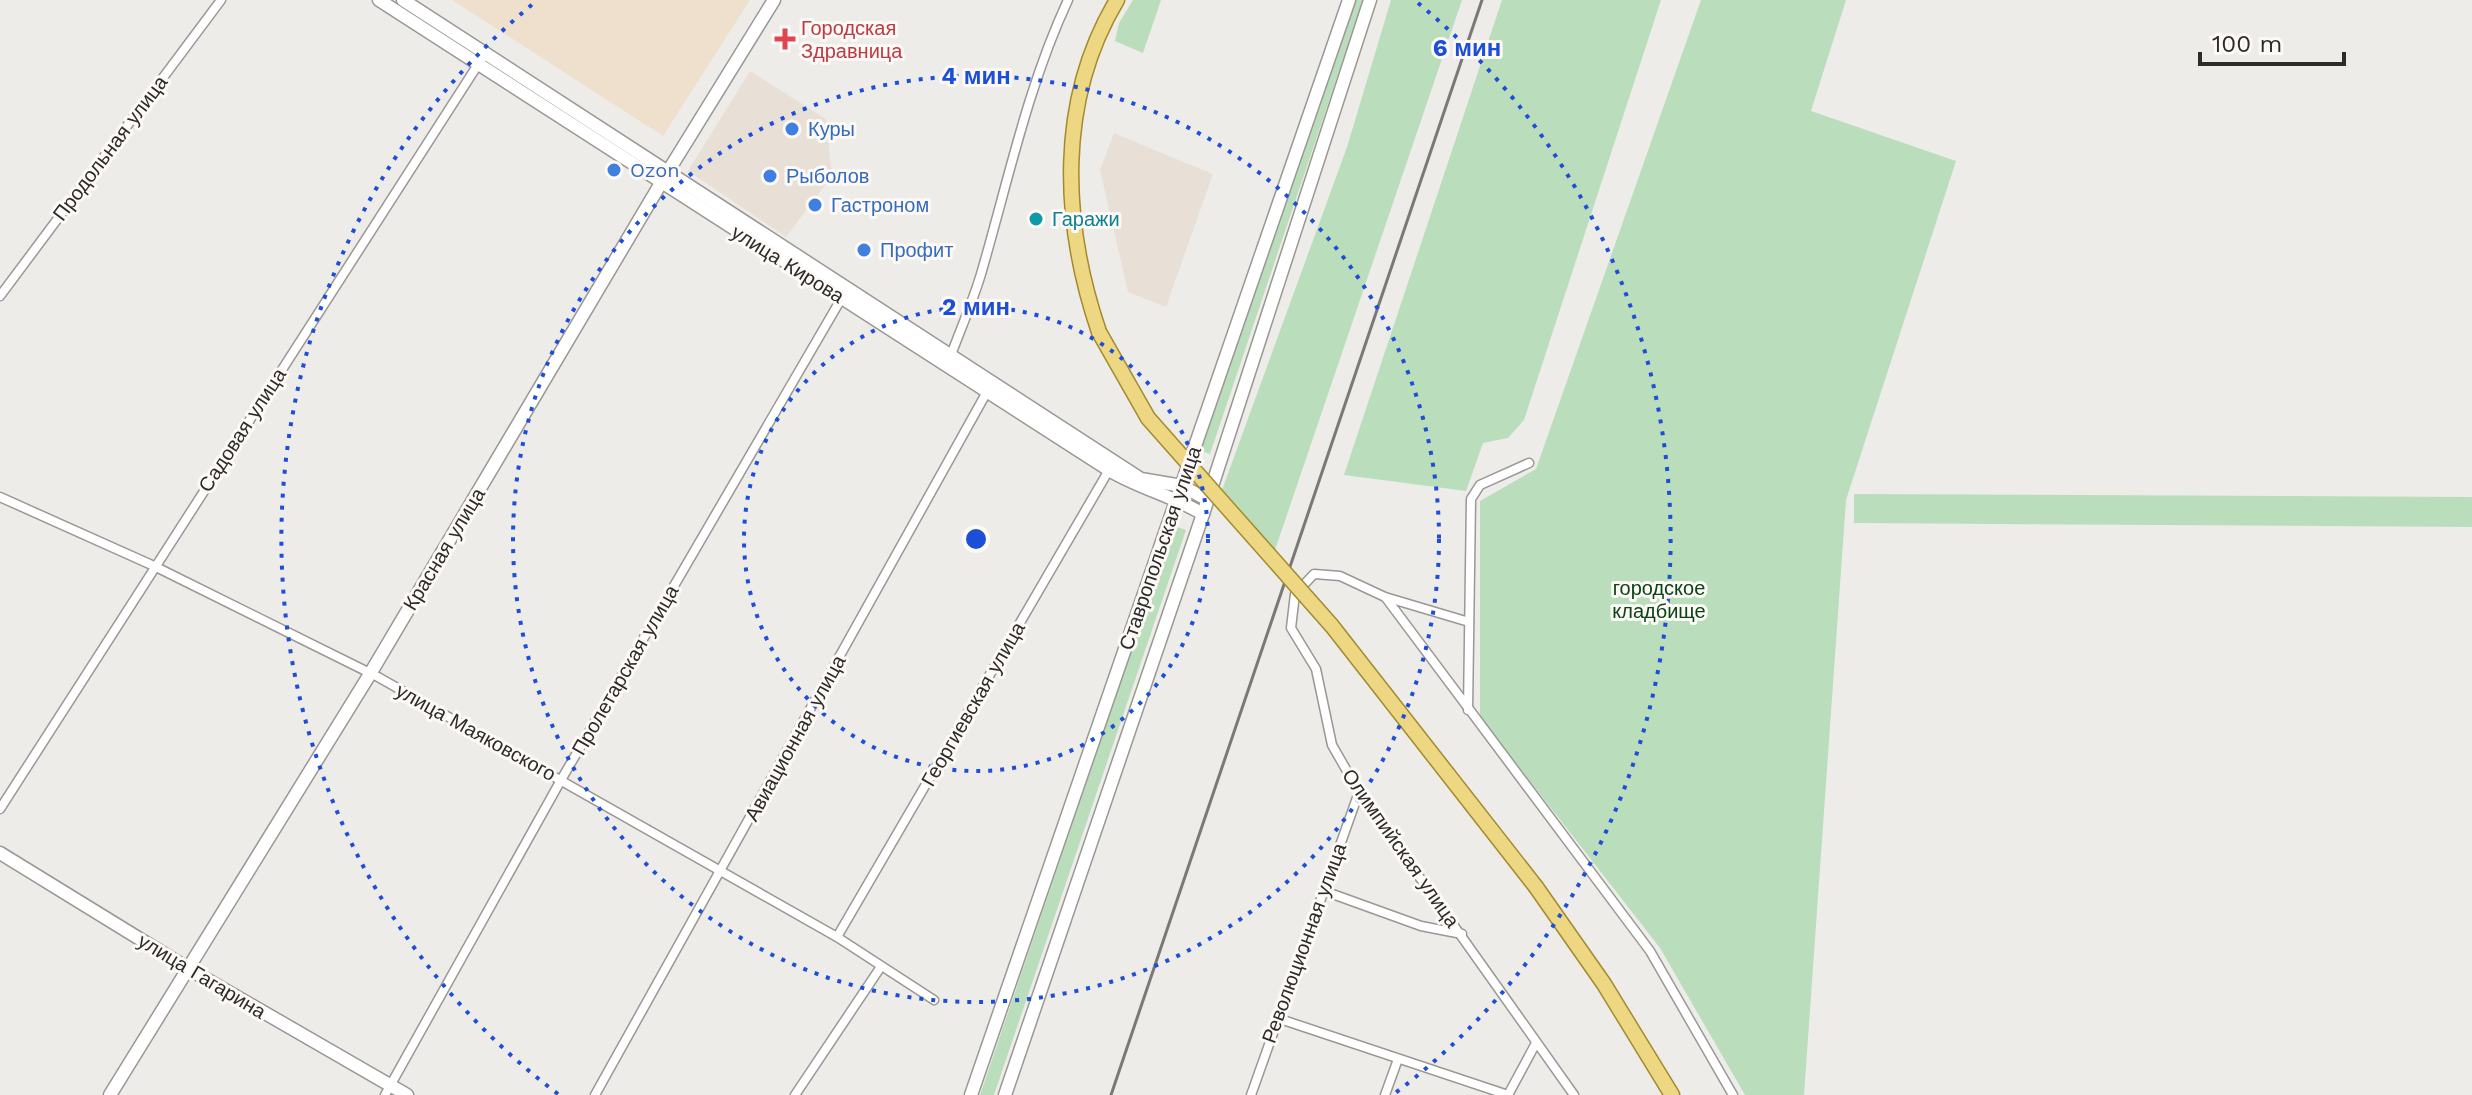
<svg xmlns="http://www.w3.org/2000/svg" width="2472" height="1095" viewBox="0 0 2472 1095" font-family="'Work Sans',sans-serif">
  <rect width="100%" height="100%" fill="#eeece9"/>
  <!-- built -->
  <g fill="#e8e0d7">
    <polygon points="750,71 826,119 832,176 786,237 688,171"/>
    <polygon points="1114,133 1213,174 1166,307 1128,292 1100,170"/>
  </g>
  <!-- industrial -->
  <polygon fill="#efe0cd" points="452,0 750,0 663,136"/>
  <!-- green -->
  <g fill="#badebb">
    <polygon points="1133,0 1161,0 1143,53 1115,41 1119,23"/>
    <polygon points="1353,0 1363,0 1210,454 1201,451"/>
    <polygon points="1391,0 1462,0 1275,550 1222,490 1347,147"/>
    <polygon points="1502,0 1661,0 1524,420 1508,438 1483,443 1466,491 1344,475"/>
    <polygon points="1701,0 1846,0 1811,111 1956,161 1846,500 1804,1095 1745,1095 1660,948 1480,717 1480,501 1536,469"/>
    <polygon points="1854,494 2472,497 2472,527 1854,523"/>
    <polygon points="1174,526 1186,530 994,1095 980,1095"/>
  </g>
  <g fill="none" stroke-linecap="round" stroke-linejoin="round">
    <defs>
      <g id="street">
        <polyline points="0,296 221,0"/>
        <path d="M951,355C961,328 973,301 981,274C1008,182 1027,88 1068,0"/>
        <polyline points="0,497 154,566 378,677 837,937 934,1000"/>
        <polyline points="1386,598 1650,951 1733,1095"/>
        <polyline points="1469,622 1385,597 1340,576 1314,574 1295,594 1291,628 1316,669 1332,745 1359,792 1574,1095"/>
        <polyline points="1468,710 1471,499 1480,485 1529,463"/>
        <polyline points="0,809 486,52"/>
        <polyline points="1324,891 1421,926 1462,934"/>
        <polyline points="837,937 1109,470"/>
        <polyline points="1277,1018 1508,1095 1536,1043"/>
        <polyline points="385,1095 561,780 844,294"/>
        <polyline points="595,1095 988,390"/>
        <polyline points="795,1095 880,968"/>
        <polyline points="1251,1095 1359,792"/>
        <polyline points="1385,1095 1398,1059"/>
      </g>
      <g id="secondary">
        <path d="M379,0L1109,470C1139,488 1173,496 1203,514"/>
        <polyline points="403,0 1141,479 1182,486 1208,500"/>
        <polyline points="0,853 187,968 407,1095"/>
        <polyline points="110,1095 370,674 664,178 774,0"/>
        <polyline points="971,1095 1349,0"/>
        <polyline points="1005,1095 1203,514 1370,0"/>
      </g>
      <g id="primary">
        <path d="M1099,332C1062,223 1056,102 1117,0"/>
        <polyline points="1536,887 1604,984 1672,1095"/>
      </g>
    </defs>
    <!-- street casing -->
    <use href="#street" stroke="#9a9795" stroke-width="11"/>
    <!-- secondary casing -->
    <use href="#secondary" stroke="#9a9795" stroke-width="15"/>
    <!-- primary casing -->
    <use href="#primary" stroke="#a38a2d" stroke-width="17"/>
    <!-- street -->
    <use href="#street" stroke="#fff" stroke-width="8"/>
    <!-- secondary -->
    <use href="#secondary" stroke="#fff" stroke-width="12"/>
    <!-- primary -->
    <use href="#primary" stroke="#eed782" stroke-width="14"/>
    <!-- rail -->
    <polyline stroke="#7b7977" stroke-width="3" points="1111,1095 1482,0"/>
    <defs>
      <polyline id="primary-bridge" points="1099,332 1148,418 1332,626 1536,887"/>
    </defs>
    <!-- primary-bridge casing -->
    <use href="#primary-bridge" stroke="#a38a2d" stroke-width="17" stroke-linecap="butt"/>
    <!-- primary-bridge -->
    <use href="#primary-bridge" stroke="#eed782" stroke-width="14"/>
  </g>
  <!-- distance rings -->
  <g fill="none" stroke="#1d4ed8" stroke-width="4" stroke-dasharray="4 8">
    <circle cx="976" cy="539" r="232"/>
    <circle cx="976" cy="539" r="463"/>
    <path d="M558 1094A695 695 0 0 1 534 3M1418 3A695 695 0 0 1 1394 1094"/>
  </g>
  <!-- markers -->
  <path fill="#e0444e" stroke="#fcf9f6" stroke-width="3" d="M781 27h8v8h8v8h-8v8h-8v-8h-8v-8h8z"/>
  <g fill="#3f7fe0" stroke="#fcf9f6" stroke-width="3">
    <circle cx="792" cy="129" r="8"/>
    <circle cx="614" cy="170" r="8"/>
    <circle cx="770" cy="176" r="8"/>
    <circle cx="815" cy="205" r="8"/>
    <circle cx="864" cy="250" r="8"/>
  </g>
  <circle fill="#0f9aa8" stroke="#fcf9f6" stroke-width="3" cx="1036" cy="219" r="8"/>
  <g text-anchor="middle" dominant-baseline="central" stroke-width="6" stroke-linejoin="round" paint-order="stroke">
    <!-- health labels -->
    <g font-size="20" fill="#be3a42" stroke="#fcf9f6" text-anchor="start">
      <text x="801" y="28">Городская<tspan x="801" dy="23">Здравница</tspan></text>
    </g>
    <!-- shop labels -->
    <g font-size="20" fill="#366cbe" stroke="#fcf9f6" text-anchor="start">
      <text x="808" y="129">Куры</text>
      <text x="630" y="170">Ozon</text>
      <text x="786" y="176">Рыболов</text>
      <text x="831" y="205">Гастроном</text>
      <text x="880" y="250">Профит</text>
    </g>
    <!-- street labels -->
    <g font-size="20" fill="#2c2b2a" stroke="#fcf9f6">
      <text transform="translate(110 148) rotate(-53)">Продольная улица</text>
      <text transform="translate(788 264) rotate(32)">улица Кирова</text>
      <text transform="translate(242 430) rotate(-57)">Садовая улица</text>
      <text transform="translate(1160 548) rotate(-71)">Ставропольская улица</text>
      <text transform="translate(444 549) rotate(-59)">Красная улица</text>
      <text transform="translate(625 670) rotate(-60)">Пролетарская улица</text>
      <text transform="translate(973 704) rotate(-60)">Георгиевская улица</text>
      <text transform="translate(476 732) rotate(29)">улица Маяковского</text>
      <text transform="translate(795 738) rotate(-61)">Авиационная улица</text>
      <text transform="translate(1401 848) rotate(55)">Олимпийская улица</text>
      <text transform="translate(1304 943) rotate(-70)">Революционная улица</text>
      <text transform="translate(202 976) rotate(31)">улица Гагарина</text>
    </g>
    <!-- culture labels -->
    <g font-size="20" fill="#0d838f" stroke="#fcf9f6" text-anchor="start">
      <text x="1052" y="219">Гаражи</text>
    </g>
    <!-- park labels -->
    <g font-size="20" fill="#0a4415" stroke="#fcf9f6">
      <text x="1659" y="588">городское<tspan x="1659" dy="23">кладбище</tspan></text>
    </g>
  </g>
  <circle cx="976" cy="539" r="12" fill="#1d4ed8" stroke="#fcf9f6" stroke-width="4"/>
  <g font-size="24" text-anchor="middle" font-weight="bold" fill="#1d4ed8" stroke="#fcf9f6" stroke-width="6" stroke-linejoin="round" paint-order="stroke">
    <text x="1467" y="56">6 мин</text>
    <text x="976" y="84">4 мин</text>
    <text x="976" y="315">2 мин</text>
  </g>
  <!-- scale -->
  <path d="M2200 52v12h144v-12" fill="none" stroke="#2c2b2a" stroke-width="4"/>
  <text x="2212" y="52" font-size="24" fill="#2c2b2a" stroke="#fcf9f6" stroke-width="6" paint-order="stroke">100 m</text>
</svg>
